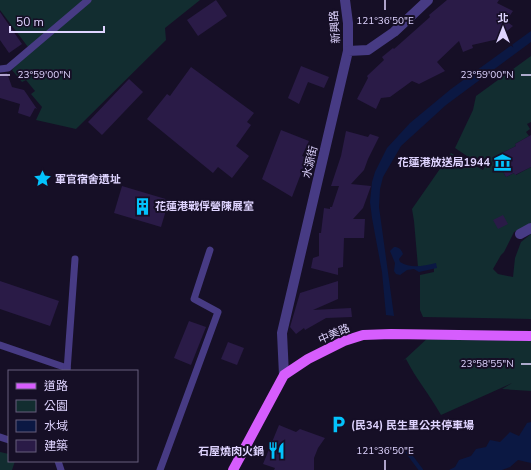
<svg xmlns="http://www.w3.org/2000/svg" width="531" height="470" viewBox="0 0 531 470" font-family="'Nunito Sans','Noto Sans TC',sans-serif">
  <rect width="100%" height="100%" fill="#160f26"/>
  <!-- green -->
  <g fill="#122d30" fill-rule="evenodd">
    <path d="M0,0H200L165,28L166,40C136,70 106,99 76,129L36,120L42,107L31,94L35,91L26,80L22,82L12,70L20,60L31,51L0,10Z"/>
    <path d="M531,56V122L527,124L530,129L526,132L529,136L515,144L516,146L498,155L500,159L493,162L498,171L502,169L506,177L514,173L516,175L531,167V223L514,232L504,252L501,255L493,269L498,274L513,277L515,258L521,242L531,234V319L423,317L420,310V275L434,272V268H436L418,267L414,221L412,209L451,153L467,163L470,158L455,148L473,110L476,96ZM479,156L488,161L483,170L474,165Z"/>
    <path d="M431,335L531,336V391L502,389L512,383L441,415C430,395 416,379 406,359L403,361Z"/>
    <polygon points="0,452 9,454 9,461 15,461 12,470 0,470"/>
  </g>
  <!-- water -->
  <g fill="#0b1843">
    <polygon points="531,31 531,42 446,105 401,146 383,177 380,189 379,207 394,316 386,315 382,272 372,218 370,202 372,182 375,172 387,148 410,123 451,89"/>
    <path d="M394,247C399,247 401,249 403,254L399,259L400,262C411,269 423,266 436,263L437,268L419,272L414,269L407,270L400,275L396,274L394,271L395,263L390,251Z"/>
    <polygon points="531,422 531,463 518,460 510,467 502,470 449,470 455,467 459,460 471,456 476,449 486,447 490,440 500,442 510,432 519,436 527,423"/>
  </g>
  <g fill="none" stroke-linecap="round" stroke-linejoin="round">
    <!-- stream -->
    <polyline stroke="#0b1843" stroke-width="4" points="406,450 421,470"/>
  </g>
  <!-- building -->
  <g fill="#2a1b47">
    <polygon points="216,0 227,16 198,36 187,20"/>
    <polygon points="447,0 499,0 497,3 513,11 506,21 513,26 507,31 503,38 472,45 473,48 463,52 459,41 437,62 445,71 419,84 412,81 390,97 381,98 376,109 357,99 368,78 367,76 384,60 382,57 393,48 394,49 430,17 429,15"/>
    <polygon points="0,12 22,44 9,53 0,40"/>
    <polygon points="301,66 329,77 324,88 308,82 299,104 288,98"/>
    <polygon points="191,67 254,113 247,122 251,125 236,146 249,156 232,178 218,167 213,173 147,119 167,94 170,96"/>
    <polygon points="7,73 12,87 24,90 37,109 35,108 30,117 18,113 20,104 0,98 0,74"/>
    <polygon points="129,79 143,92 102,135 88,122"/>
    <polygon points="281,130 309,141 302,156 307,158 292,197 262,179"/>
    <polygon points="346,131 368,137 370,134 379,137 368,159 364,170 351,184 371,186 363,208 353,219 365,219 364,238 344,238 343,267 338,268 338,275 311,268 313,258 319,256 319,233 321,233 324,208 330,209 330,207 332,207 339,186 331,186 341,156"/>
    <polygon points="531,135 531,167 515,175 514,173 506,177 502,169 498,171 493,162 500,159 498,155 516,146 515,144"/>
    <polygon points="122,186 169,200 161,227 114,213"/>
    <polygon points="503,215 508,224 498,229 493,220"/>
    <polygon points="0,281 59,301 50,326 0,309"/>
    <polygon points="338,281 338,299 313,310 351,308 352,317 326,318 305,330 304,328 296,334 290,327 300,293"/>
    <polygon points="189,321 206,327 191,365 174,358"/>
    <polygon points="228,342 244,348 237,365 221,359"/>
    <polygon points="279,425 296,432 300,429 325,438 318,448 314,458 314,470 274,470 275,468 263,464"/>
  </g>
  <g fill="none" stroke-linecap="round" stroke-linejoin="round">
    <!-- lane -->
    <g stroke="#473b84" stroke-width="7">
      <polyline points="0,69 8,68 88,0"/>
      <polyline points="0,345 67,368"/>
      <polyline points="67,371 75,259"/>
      <polyline points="0,437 9,440"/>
      <polyline points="58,461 61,470"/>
      <polyline points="160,470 218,312 194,299 210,250"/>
    </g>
    <!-- street -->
    <g stroke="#473b84" stroke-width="10">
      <polyline points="345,0 348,23 348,51"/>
      <polyline points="520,234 531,228"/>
      <polyline points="284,375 282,333 348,51 368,50 394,32 428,0"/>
    </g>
    <!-- primary -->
    <polyline stroke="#d65dfd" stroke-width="10" points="233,470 284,375 308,359 344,341 363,335 391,334 531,336"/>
  </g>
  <!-- ticks -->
  <path fill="none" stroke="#dfd4ff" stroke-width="1.5" d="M385,0V10M0,75H10M521,75H531M521,364H531M385,460V470"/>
  <!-- icons -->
  <defs>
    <symbol id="museum-bare" viewBox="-9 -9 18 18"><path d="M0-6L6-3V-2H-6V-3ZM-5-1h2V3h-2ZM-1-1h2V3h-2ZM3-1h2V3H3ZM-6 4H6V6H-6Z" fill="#03c3fc" stroke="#160f26" stroke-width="2.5" paint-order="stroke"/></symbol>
    <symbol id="sight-bare" viewBox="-9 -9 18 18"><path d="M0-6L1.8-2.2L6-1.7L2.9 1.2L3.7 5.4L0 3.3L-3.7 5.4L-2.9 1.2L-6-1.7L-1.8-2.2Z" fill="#03c3fc" stroke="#160f26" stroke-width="2.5" paint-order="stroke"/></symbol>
    <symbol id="building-bare" viewBox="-9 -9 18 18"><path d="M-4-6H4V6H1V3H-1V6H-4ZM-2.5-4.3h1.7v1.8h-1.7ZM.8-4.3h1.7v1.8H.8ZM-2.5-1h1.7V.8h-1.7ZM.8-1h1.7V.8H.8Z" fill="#03c3fc" stroke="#160f26" stroke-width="2.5" paint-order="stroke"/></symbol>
    <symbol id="parking-bare" viewBox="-9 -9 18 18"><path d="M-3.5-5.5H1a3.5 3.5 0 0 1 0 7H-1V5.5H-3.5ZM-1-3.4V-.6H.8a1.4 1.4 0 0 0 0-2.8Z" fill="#03c3fc" stroke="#160f26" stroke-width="2.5" paint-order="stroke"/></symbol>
    <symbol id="restaurant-bare" viewBox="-9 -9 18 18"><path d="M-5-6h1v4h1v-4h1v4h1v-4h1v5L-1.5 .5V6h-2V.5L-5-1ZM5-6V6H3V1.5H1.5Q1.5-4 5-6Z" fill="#03c3fc" stroke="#160f26" stroke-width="2.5" paint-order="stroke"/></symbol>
  </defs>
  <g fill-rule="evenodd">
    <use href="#museum-bare" x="490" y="150" width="25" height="25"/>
    <use href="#sight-bare" x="30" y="166" width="25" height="25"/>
    <use href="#building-bare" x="130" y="194" width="25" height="25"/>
    <use href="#parking-bare" x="326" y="412" width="25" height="25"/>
    <use href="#restaurant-bare" x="264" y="438" width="25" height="25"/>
  </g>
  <g text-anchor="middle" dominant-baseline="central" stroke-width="4" stroke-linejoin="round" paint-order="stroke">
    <!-- street labels -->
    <g font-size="11" fill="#dfd4ff" stroke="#160f26">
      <text transform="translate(335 27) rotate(-94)">新興路</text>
      <text transform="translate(310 162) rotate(-77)">水源街</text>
      <text transform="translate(334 334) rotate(-23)">中美路</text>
    </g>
    <!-- poi labels -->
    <g font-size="11" font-weight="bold" fill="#dfd4ff" stroke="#160f26" text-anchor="start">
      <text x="490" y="162" text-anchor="end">花蓮港放送局1944</text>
      <text x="55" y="179">軍官宿舍遺址</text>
      <text x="155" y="206">花蓮港戰俘營陳展室</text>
      <text x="351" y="425">(民34) 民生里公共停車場</text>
      <text x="264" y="451" text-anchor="end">石屋燒肉火鍋</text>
    </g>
  </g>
  <g font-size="10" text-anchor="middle" fill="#dfd4ff" stroke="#160f26" stroke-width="4" stroke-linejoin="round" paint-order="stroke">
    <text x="385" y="24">121°36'50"E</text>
    <text x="44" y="78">23°59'00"N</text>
    <text x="487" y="78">23°59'00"N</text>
    <text x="487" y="367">23°58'55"N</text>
    <text x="385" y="454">121°36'50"E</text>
  </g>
  <!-- legend -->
  <rect x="8" y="370" width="130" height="92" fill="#160f26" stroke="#665e7d"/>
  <rect x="16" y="383" width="20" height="6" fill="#d65dfd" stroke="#665e7d"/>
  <text x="44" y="390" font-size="12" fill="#dfd4ff">道路</text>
  <rect x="16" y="400" width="20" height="12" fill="#122d30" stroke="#665e7d"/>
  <text x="44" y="410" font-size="12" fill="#dfd4ff">公園</text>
  <rect x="16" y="420" width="20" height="12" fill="#0b1843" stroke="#665e7d"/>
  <text x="44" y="430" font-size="12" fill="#dfd4ff">水域</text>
  <rect x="16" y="440" width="20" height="12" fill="#2a1b47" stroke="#665e7d"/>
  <text x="44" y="450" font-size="12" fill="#dfd4ff">建築</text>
  <!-- north arrow -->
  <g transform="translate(503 28)" stroke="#160f26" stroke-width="3" paint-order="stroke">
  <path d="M0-3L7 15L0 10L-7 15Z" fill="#dfd4ff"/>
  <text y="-6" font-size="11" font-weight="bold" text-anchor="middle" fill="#dfd4ff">北</text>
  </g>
  <!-- scale -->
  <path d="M10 26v6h94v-6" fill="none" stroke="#dfd4ff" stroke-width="2"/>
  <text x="16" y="26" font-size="12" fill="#dfd4ff" stroke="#160f26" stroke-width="3" paint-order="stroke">50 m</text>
</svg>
